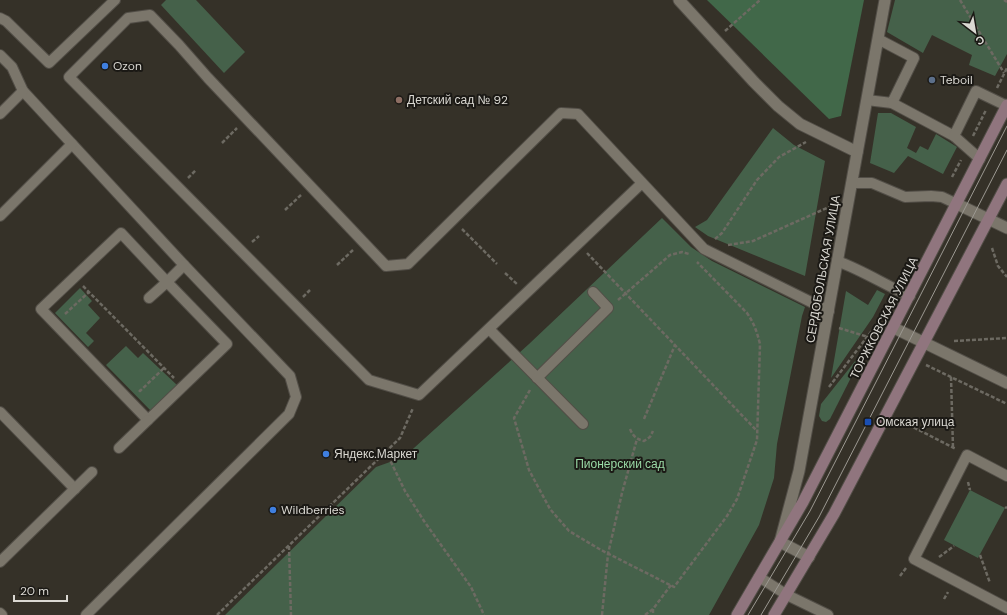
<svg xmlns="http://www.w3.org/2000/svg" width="1007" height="615" viewBox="0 0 1007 615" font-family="'DM Sans',sans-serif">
  <rect width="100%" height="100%" fill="#353128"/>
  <!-- green -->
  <g fill="#45614a">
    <polygon points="166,0 196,0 245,52 224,73 161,5"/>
    <polygon points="895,0 1007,0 1007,54 995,76 969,65 972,55 932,35 923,53 887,32"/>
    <polygon points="878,113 891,113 916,127 907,148 916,153 920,146 928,150 936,134 957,147 943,174 908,156 894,173 870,163"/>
    <polygon points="773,128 794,145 825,161 805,276 708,236 695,227 707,220"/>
    <polygon points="662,218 691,247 712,261 805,307 802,316 777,444 774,478 759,525 709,615 225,615 376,467 404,457 529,344"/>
    <polygon points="80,288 92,301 88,305 100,318 86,333 94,341 88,347 55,313"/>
    <polygon points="877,290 885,294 873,317 831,378 846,291 868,305"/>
    <polygon points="126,346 138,358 143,353 178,386 152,412 106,365"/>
    <polygon points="867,346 830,419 826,422 822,421 819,416 821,404"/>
    <polygon points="970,490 1005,508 978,558 944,540"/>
  </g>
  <!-- forest -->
  <polygon fill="#416849" points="707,0 864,0 841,116 829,119"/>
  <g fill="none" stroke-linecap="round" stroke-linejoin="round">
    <defs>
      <g id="service">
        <polyline points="0,18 6,21 49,63 115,0"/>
        <polyline points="0,55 12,67 23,91 184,265 290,376 296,397 289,414 86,615"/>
        <polyline points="867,100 892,103 914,58 878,39"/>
        <polyline points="892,103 954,136"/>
        <polyline points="0,114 23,91"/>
        <polyline points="980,159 954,136 976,91 1007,106"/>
        <polyline points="642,183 419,395 369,380 69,77 128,18 150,15 179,45 208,78 386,266 408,264 561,113 578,114 704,249 829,311"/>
        <polyline points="852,183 872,183 905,197 931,196 942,197 957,204"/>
        <polyline points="0,216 72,144"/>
        <path d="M837,261C862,270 885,285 910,296"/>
        <polyline points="149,298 167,282 227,344 148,420 41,309 121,233 167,282 184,265"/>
        <polyline points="489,329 583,424"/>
        <polyline points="537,378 608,308 593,292"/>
        <polyline points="0,412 75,489"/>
        <polyline points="119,448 148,420"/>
        <polyline points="1007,476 967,455 914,559 1007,608"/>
        <polyline points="0,562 92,472"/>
        <polyline points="759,577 787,595 828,615"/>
        <polyline points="0,613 2,615"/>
      </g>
      <g id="minor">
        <polyline points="679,0 754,82 778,106 800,124 857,152"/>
        <polyline points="957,204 1007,228"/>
        <polyline points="894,328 1007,383"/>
      </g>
      <polyline id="tertiary" points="809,557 780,542 799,471 885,0"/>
      <g id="secondary">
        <polyline points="737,615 803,502 1007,105"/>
        <polyline points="774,615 834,514 1007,184"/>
      </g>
    </defs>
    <!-- service casing -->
    <use href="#service" stroke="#524e47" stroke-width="12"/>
    <!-- minor casing -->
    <use href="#minor" stroke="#524e47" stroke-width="13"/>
    <!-- tertiary casing -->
    <use href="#tertiary" stroke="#524e47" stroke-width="13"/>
    <!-- secondary casing -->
    <use href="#secondary" stroke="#524e47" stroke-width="13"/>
    <!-- path -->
    <g stroke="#6d6a62" stroke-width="2.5" stroke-dasharray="4 2" stroke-linecap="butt">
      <polyline points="960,0 1004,73"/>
      <polyline points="1004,0 1007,2"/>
      <polyline points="725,31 760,0"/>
      <polyline points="997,88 1007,68"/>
      <polyline points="973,136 986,110"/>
      <polyline points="222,143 237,128"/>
      <polyline points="952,177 961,160"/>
      <polyline points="188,178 196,170"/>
      <polyline points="285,210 301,195"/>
      <polyline points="462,229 497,264"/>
      <polyline points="715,239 722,233 757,180 779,157 806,142"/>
      <polyline points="252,242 259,236"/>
      <polyline points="728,245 753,241 829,207"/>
      <polyline points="992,248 998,266 1007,277"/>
      <polyline points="587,253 757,431"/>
      <polyline points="337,265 353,250"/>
      <polyline points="505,273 517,284"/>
      <polyline points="83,286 174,378"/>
      <polyline points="303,297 310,290"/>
      <polyline points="618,300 670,255 682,252 689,254"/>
      <polyline points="65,314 89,292"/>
      <polyline points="839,328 868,337"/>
      <polyline points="954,341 1007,338"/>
      <polyline points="926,365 1007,404"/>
      <polyline points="951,377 953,448"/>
      <polyline points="829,387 877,324"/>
      <polyline points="139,390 140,391 164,368"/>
      <path d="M530,390L514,418L529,470L550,509L569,531L601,550L674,587L727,516L737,499L757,440L760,344C757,332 754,323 747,313L697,262"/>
      <polyline points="644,419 675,345"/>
      <polyline points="903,422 956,449"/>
      <path d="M630,429C633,436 636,439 644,441L650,437L653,431"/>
      <polyline points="387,450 391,462 405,491 424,521 471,587 484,615"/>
      <polyline points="968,482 970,490"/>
      <polyline points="1005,508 1007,507"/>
      <polyline points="289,546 291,615"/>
      <polyline points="980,555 990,583"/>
      <polyline points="939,557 954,546"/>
      <polyline points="900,576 906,568"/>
      <polyline points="944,599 948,592"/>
      <polyline points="653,609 653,615"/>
      <polyline points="217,615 400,438 413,408"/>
      <polyline points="602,615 608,554 622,493 637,439"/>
      <polyline points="645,615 653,609 671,585"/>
    </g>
    <!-- service -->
    <use href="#service" stroke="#7b766b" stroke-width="10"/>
    <!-- minor -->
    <use href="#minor" stroke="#7b766b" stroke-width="11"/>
    <!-- tertiary -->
    <use href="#tertiary" stroke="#7b766b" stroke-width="11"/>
    <!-- secondary -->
    <use href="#secondary" stroke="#90757e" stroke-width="11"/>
    <!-- tram -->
    <g stroke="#9c9992" stroke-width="1">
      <polyline points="748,615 810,511 1007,126"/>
      <polyline points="761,615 819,517 1007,150"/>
    </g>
  </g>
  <!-- markers -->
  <g fill="#3f7fe0" stroke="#1b1915" stroke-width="1.5">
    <circle cx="105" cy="66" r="4"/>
    <circle cx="326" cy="454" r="4"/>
    <circle cx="273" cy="510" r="4"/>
  </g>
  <circle fill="#5c6f8a" stroke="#1b1915" stroke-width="1.5" cx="932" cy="80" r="4"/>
  <circle fill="#8d6e63" stroke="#1b1915" stroke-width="1.5" cx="399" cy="100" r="4"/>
  <rect fill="#1a4fb4" stroke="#1b1915" stroke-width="1.5" x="864" y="418" width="8" height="8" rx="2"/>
  <g text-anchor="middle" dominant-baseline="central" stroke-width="4" stroke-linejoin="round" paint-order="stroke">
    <!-- poi labels -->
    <g font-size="12" fill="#dad8d2" stroke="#1b1915" text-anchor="start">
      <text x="113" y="66">Ozon</text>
      <text x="940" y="80">Teboil</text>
      <text x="407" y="100">Детский сад № 92</text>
      <text x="876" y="422">Омская улица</text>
      <text x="334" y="454">Яндекс.Маркет</text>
      <text x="281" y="510">Wildberries</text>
    </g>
    <!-- street labels -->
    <g font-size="12" fill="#dad8d2" stroke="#1b1915">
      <text transform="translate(823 269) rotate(-80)">СЕРДОБОЛЬСКАЯ УЛИЦА</text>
      <text transform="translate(884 318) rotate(-63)">ТОРЖКОВСКАЯ УЛИЦА</text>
    </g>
    <!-- park labels -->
    <g font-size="12" fill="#99d9a5" stroke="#1b1915">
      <text x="620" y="464">Пионерский сад</text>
    </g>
  </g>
  <!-- north arrow -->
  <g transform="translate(975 32) rotate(149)" stroke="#1b1915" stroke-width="3" paint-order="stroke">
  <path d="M0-3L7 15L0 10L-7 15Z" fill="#dad8d2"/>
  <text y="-6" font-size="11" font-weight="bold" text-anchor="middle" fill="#dad8d2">С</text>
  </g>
  <!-- scale -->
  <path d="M14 595v6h53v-6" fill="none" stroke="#dad8d2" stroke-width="2"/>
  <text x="20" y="595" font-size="12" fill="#dad8d2" stroke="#1b1915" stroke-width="3" paint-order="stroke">20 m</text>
</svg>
